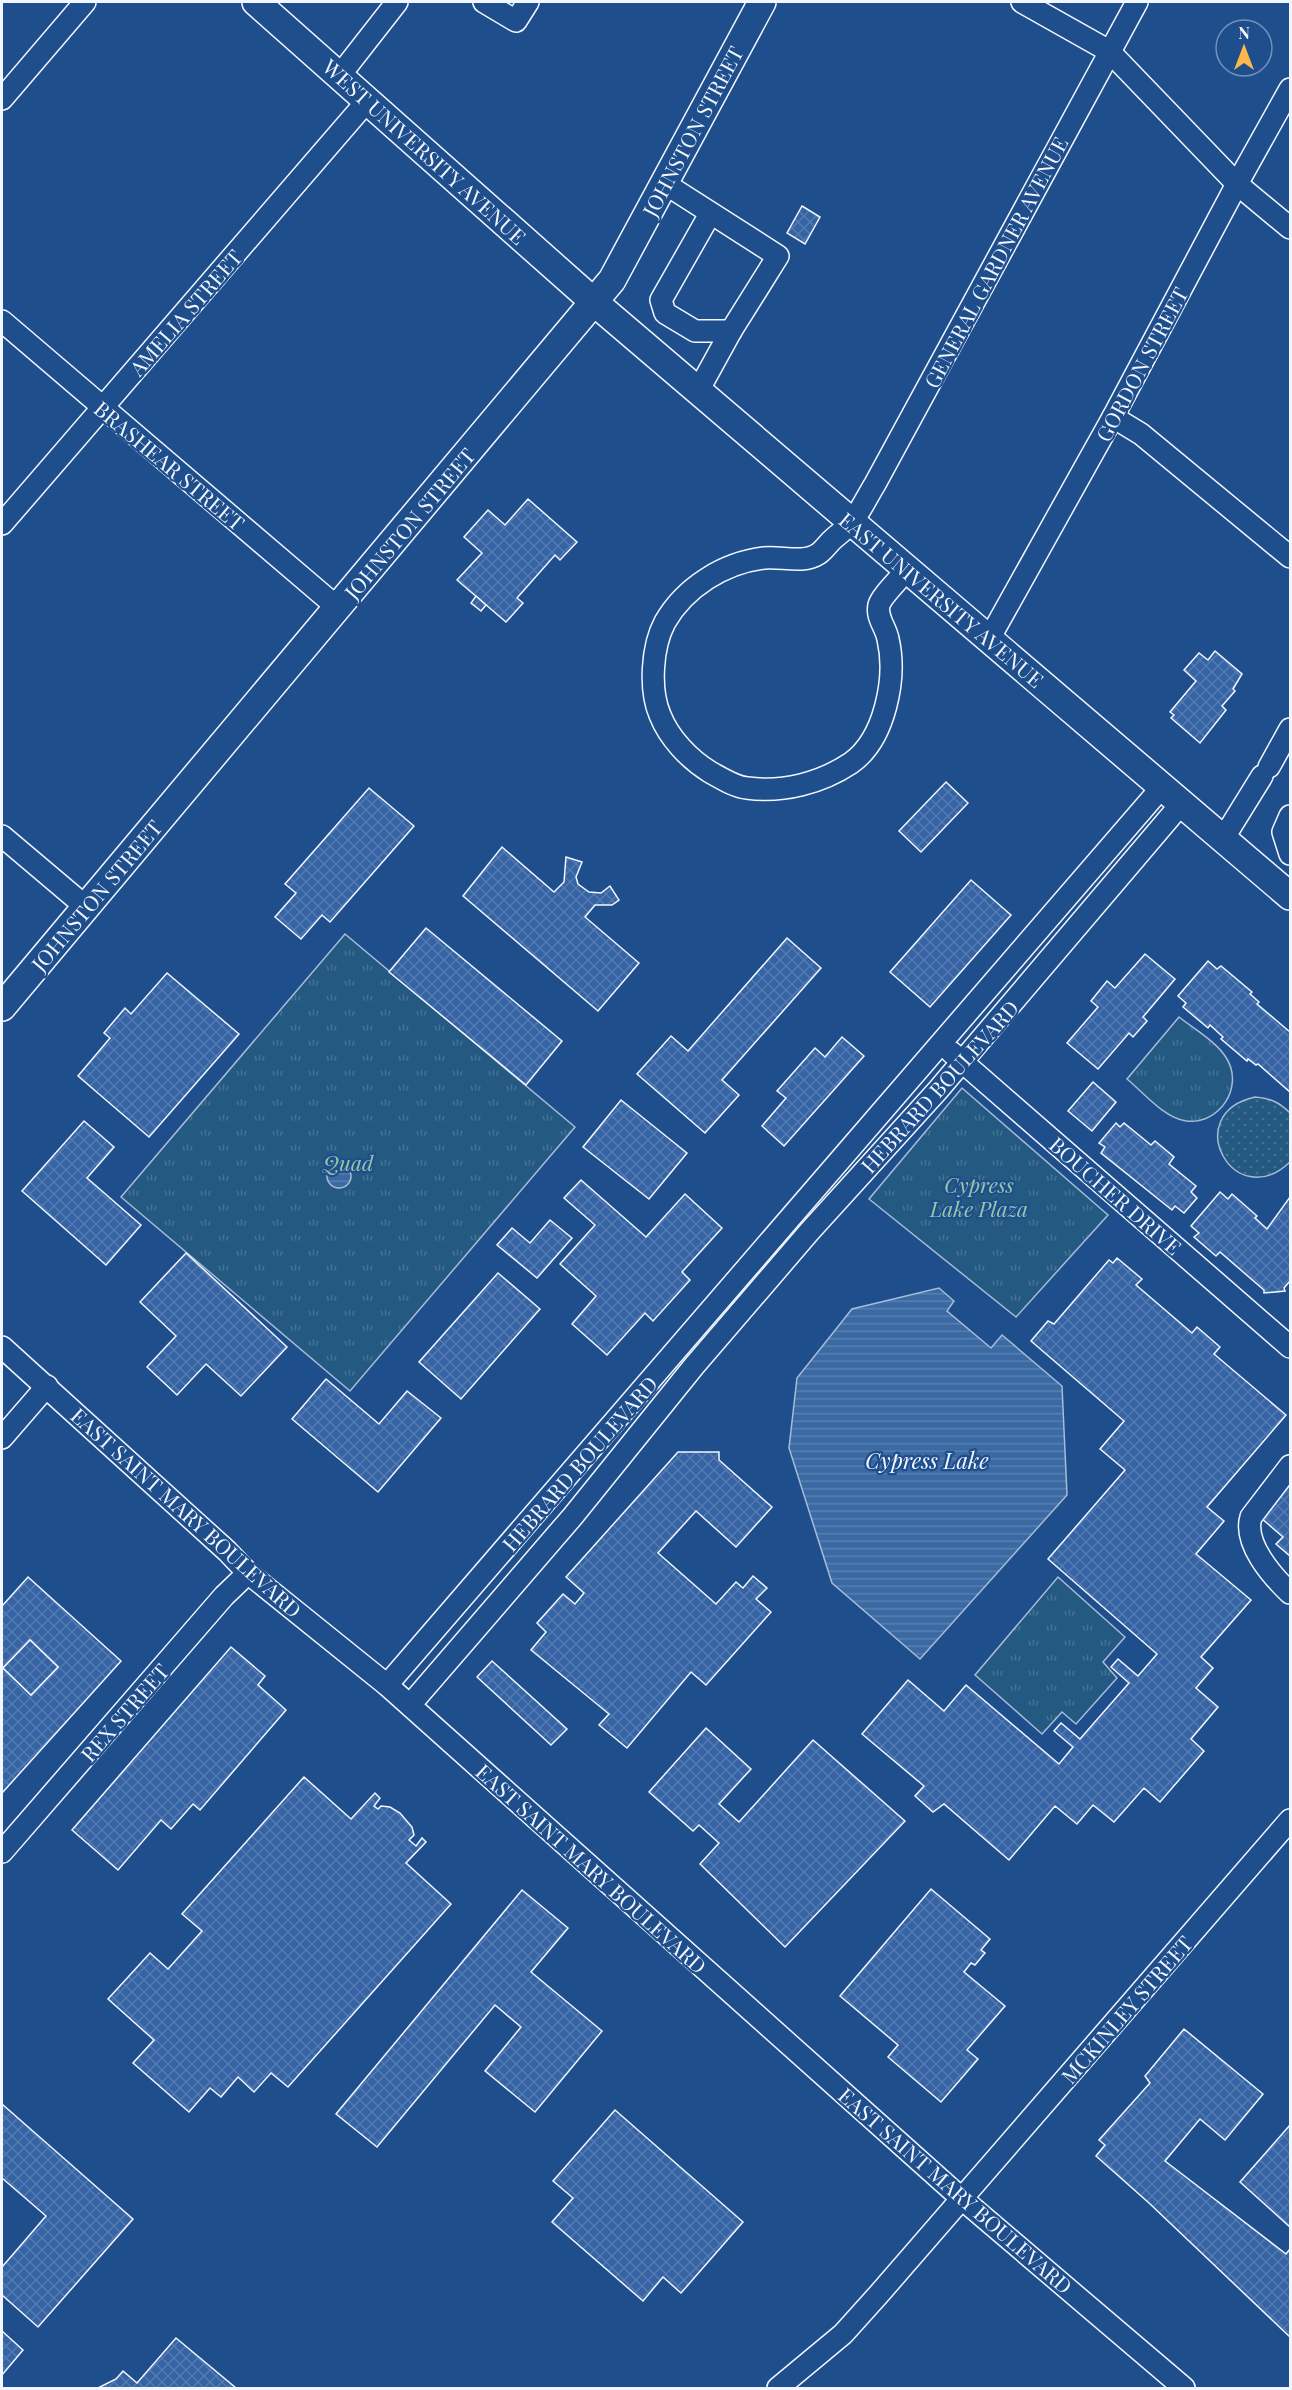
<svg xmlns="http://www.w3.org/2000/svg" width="1292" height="2390" viewBox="0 0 1292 2390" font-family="'Playfair Display',serif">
  <defs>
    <pattern id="grass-tufts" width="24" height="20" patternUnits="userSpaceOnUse" patternTransform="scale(1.5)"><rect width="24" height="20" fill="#245a82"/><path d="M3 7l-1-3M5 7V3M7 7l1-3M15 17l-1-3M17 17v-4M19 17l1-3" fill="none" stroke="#447295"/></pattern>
    <pattern id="garden-dots" width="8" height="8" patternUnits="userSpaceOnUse" patternTransform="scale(1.5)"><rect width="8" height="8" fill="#245a82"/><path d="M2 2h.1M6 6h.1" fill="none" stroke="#447295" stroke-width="1.8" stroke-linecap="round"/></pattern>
    <pattern id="water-rules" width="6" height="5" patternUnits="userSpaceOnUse" patternTransform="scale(1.5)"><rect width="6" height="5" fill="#3b69a3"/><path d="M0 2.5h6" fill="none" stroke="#587fb1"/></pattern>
    <pattern id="building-cross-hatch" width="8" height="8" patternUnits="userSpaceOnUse" patternTransform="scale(1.5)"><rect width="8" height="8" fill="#3563a3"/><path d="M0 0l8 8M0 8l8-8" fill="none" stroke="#537ab1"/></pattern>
  </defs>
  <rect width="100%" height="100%" fill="#1f4e8c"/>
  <!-- grass -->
  <g fill="url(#grass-tufts)" stroke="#a8bbd7" stroke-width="1.5">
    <polygon points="345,934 575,1127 350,1391 121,1197"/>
    <path d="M1179,1017C1194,1029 1217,1042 1227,1059C1244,1088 1219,1125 1186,1121C1164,1118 1144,1093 1127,1079Z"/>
    <polygon points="962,1088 1108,1215 1016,1317 869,1199"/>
    <polygon points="1058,1577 1125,1637 1103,1662 1117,1678 1076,1724 1062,1712 1042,1734 975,1675"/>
  </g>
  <!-- garden -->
  <path fill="url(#garden-dots)" stroke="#a8bbd7" stroke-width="1.5" d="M1255,1097C1270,1098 1279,1102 1290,1113V1162C1234,1215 1179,1114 1255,1097Z"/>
  <!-- water -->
  <g fill="url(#water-rules)" stroke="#a8bbd7" stroke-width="1.5">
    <circle cx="339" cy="1176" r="12"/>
    <polygon points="939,1288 954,1301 947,1311 991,1348 1002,1335 1062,1386 1067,1495 920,1659 832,1583 789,1448 797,1378 852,1309"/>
  </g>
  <!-- building -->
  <g fill="url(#building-cross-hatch)" stroke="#f2f6ff" stroke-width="1.5" fill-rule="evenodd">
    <polygon points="802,206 820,217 805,244 787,233"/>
    <polygon points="528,499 577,542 560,560 555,555 517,598 523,603 506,622 457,580 482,553 464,537 488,510 505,525"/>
    <polygon points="476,596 486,605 481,611 471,603"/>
    <polygon points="1215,651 1242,674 1233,689 1235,691 1222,706 1226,710 1200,743 1171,718 1174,715 1170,712 1196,681 1184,670 1199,653 1208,660"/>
    <polygon points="946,782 968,803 921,852 899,831"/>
    <polygon points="369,788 414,826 330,922 322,915 301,939 275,917 296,893 285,884"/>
    <polygon points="502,847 554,892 564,882 566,857 582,862 576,877 578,884 589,892 601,893 610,886 619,900 612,905 595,905 585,917 639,963 598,1011 463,896"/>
    <polygon points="971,880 1011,915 930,1007 890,972"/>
    <polygon points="426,928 562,1041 526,1085 389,972"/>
    <polygon points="787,938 821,968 722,1080 739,1095 705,1133 637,1074 671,1036 688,1051"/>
    <polygon points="1145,954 1175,979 1143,1017 1147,1021 1133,1037 1129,1033 1098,1069 1067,1043 1098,1007 1091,1001 1107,981 1115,988"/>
    <polygon points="1208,961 1217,969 1221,966 1252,992 1250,994 1259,1002 1257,1004 1290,1032 1290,1092 1258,1064 1256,1065 1248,1059 1247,1061 1221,1039 1223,1037 1210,1025 1208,1028 1183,1007 1186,1003 1178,996"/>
    <polygon points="167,973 239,1034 149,1137 78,1076 110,1038 104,1033 125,1008 131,1014"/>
    <polygon points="842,1037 864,1056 784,1146 762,1126 786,1098 777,1091 815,1048 825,1057"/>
    <polygon points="1093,1082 1116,1102 1092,1131 1068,1111"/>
    <polygon points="621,1100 687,1153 649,1199 583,1147"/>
    <polygon points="84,1121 114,1147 87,1178 141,1225 106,1265 22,1191"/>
    <polygon points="1116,1123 1120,1127 1124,1123 1151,1145 1155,1141 1174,1157 1169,1164 1196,1186 1191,1192 1197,1198 1184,1213 1175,1206 1172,1210 1101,1153 1105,1147 1099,1143"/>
    <polygon points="581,1180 646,1237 685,1194 722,1228 682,1272 690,1280 653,1321 645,1313 607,1355 572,1324 596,1296 560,1264 595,1225 564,1198"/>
    <polygon points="1220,1192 1228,1199 1232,1194 1257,1216 1255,1218 1267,1229 1290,1197 1290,1281 1284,1288 1285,1291 1264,1293 1264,1290 1220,1252 1216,1256 1194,1237 1199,1233 1191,1226"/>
    <polygon points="550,1220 572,1238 537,1278 497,1245 512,1228 530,1243"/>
    <polygon points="186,1253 287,1347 241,1396 206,1364 177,1395 147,1367 176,1336 140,1302"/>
    <polygon points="1117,1258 1142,1279 1136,1285 1192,1333 1197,1327 1220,1347 1214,1354 1286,1415 1207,1507 1224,1521 1196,1554 1251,1600 1201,1657 1213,1668 1196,1688 1218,1707 1191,1739 1204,1751 1160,1802 1144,1788 1114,1822 1093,1805 1077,1824 1055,1806 1009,1860 944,1804 933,1812 915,1796 924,1786 862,1734 908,1680 944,1711 966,1685 1059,1764 1073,1747 1054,1731 1061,1723 1080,1739 1129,1683 1111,1667 1118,1659 1138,1676 1157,1654 1048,1559 1125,1470 1100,1449 1124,1421 1031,1341 1048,1321 1054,1324 1109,1260 1113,1263"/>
    <polygon points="498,1273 540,1309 461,1399 419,1362"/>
    <polygon points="326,1379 379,1424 407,1391 441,1418 378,1492 292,1419"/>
    <polygon points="678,1452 719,1452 719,1460 772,1507 736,1547 696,1511 658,1553 716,1604 736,1582 743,1588 753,1576 767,1588 756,1599 771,1612 706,1685 691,1672 627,1748 599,1725 609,1714 531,1650 546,1632 537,1623 563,1594 575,1604 584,1593 566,1577"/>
    <polygon points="1290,1481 1290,1556 1276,1544 1283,1537 1260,1517"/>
    <path d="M28,1577L121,1661L2,1793V1606ZM30,1640L58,1667L31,1695L3,1668Z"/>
    <polygon points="30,1640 58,1667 31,1695 3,1668"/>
    <polygon points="231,1647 265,1676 258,1685 286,1710 200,1810 193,1804 171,1829 161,1820 118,1870 72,1830"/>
    <polygon points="492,1661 567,1729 551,1745 477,1677"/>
    <polygon points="706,1728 751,1769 719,1804 739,1822 813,1740 905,1821 785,1947 700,1864 719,1843 699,1825 693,1831 649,1792"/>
    <polygon points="304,1777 351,1819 375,1793 380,1798 374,1806 378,1809 381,1806 390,1807 400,1813 412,1827 414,1835 409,1840 416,1846 422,1838 426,1842 406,1863 451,1904 288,2087 271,2073 254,2092 238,2077 221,2097 210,2088 189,2112 133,2063 154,2040 108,1999 150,1953 168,1969 202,1931 182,1914"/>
    <polygon points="931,1889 990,1939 981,1950 985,1953 975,1965 971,1963 964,1972 1005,2006 967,2050 978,2059 941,2102 888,2057 898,2045 840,1996"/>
    <polygon points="522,1890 568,1928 531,1972 602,2031 535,2112 485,2071 521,2027 495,2005 377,2147 336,2114"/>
    <polygon points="1184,2029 1263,2094 1225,2140 1200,2119 1165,2161 1286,2254 1290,2249 1290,2337 1149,2203 1096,2156 1105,2145 1099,2140 1150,2083 1145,2076"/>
    <polygon points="2,2104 133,2219 38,2327 2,2295 2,2267 46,2216 2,2178"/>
    <polygon points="615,2110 743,2222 681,2293 663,2277 643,2301 552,2222 573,2198 553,2181"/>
    <polygon points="1290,2125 1290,2227 1240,2182"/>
    <polygon points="2,2331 23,2350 2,2375"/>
    <polygon points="176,2338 236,2388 98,2388 116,2379 123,2371 137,2383"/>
  </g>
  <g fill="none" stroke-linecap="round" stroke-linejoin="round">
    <defs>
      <g id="minor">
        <polyline points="484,2 516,21 528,2"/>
        <polyline points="1022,2 1109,51 1237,184 1290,228"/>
        <polyline points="340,75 397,2"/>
        <polyline points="2,99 85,2"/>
        <polyline points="664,183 778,256 731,331 698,391"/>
        <polyline points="710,214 661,300 665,313 695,331 731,331"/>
        <polyline points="2,321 338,608"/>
        <polyline points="1113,417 1141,434 1290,557"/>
        <polyline points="2,524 368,100"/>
        <path d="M907,569C901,578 882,595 879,605C876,618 886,627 888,639C897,678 885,739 851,763C821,783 783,793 747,788C735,787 721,778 710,772C689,759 669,738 660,715C649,689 652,646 665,622C685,587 724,563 764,558C781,556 803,564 818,554C823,551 827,545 831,541C837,535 845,530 851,523C860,512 867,497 875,484L1137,2"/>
        <polyline points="989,639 1113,417 1237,184 1290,89"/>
        <polyline points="1269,767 1290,729"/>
        <polyline points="1290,816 1283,832 1290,854"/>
        <polyline points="2,836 86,907"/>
        <polyline points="1223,839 1262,776"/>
        <polyline points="951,1052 1290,1347"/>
        <polyline points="2,1347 227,1551 248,1573 387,1685 961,2198 1184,2388"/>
        <polyline points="2,1438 47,1386"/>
        <path d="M1290,1466L1251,1517C1243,1543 1272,1576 1290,1593"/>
        <polyline points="387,1685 1162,787"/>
        <polyline points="410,1705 573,1516 694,1366 809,1232 938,1090 1182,803"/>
        <polyline points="2,1852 224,1596 248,1573"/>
        <polyline points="778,2388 843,2334 879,2294 1290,1820"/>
      </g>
      <g id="major">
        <polyline points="256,2 594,302 1290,896"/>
        <polyline points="2,1007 612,280 762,2"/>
      </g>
    </defs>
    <!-- minor casing -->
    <use href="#minor" stroke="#f2f6ff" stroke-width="24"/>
    <!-- major casing -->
    <use href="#major" stroke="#f2f6ff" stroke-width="30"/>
    <!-- minor -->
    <use href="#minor" stroke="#1f4e8c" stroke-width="21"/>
    <!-- major -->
    <use href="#major" stroke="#1f4e8c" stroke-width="27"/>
  </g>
  <g text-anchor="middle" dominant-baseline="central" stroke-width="4.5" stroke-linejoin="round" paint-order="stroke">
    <!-- street labels -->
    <g font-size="21" fill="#f2f6ff" stroke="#1f4e8c">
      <text transform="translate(692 131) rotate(-62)">JOHNSTON STREET</text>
      <text transform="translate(425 151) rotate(42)">WEST UNIVERSITY AVENUE</text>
      <text transform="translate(995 262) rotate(-62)">GENERAL GARDNER AVENUE</text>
      <text transform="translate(185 312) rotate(-49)">AMELIA STREET</text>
      <text transform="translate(1141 364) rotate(-62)">GORDON STREET</text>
      <text transform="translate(170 465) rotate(40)">BRASHEAR STREET</text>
      <text transform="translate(409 523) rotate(-50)">JOHNSTON STREET</text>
      <text transform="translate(942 599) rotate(40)">EAST UNIVERSITY AVENUE</text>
      <text transform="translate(96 895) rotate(-50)">JOHNSTON STREET</text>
      <text transform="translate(939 1086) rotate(-48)">HEBRARD BOULEVARD</text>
      <text transform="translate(1116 1195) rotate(41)">BOUCHER DRIVE</text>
      <text transform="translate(579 1463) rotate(-49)">HEBRARD BOULEVARD</text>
      <text transform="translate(187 1512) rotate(42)">EAST SAINT MARY BOULEVARD</text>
      <text transform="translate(124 1712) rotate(-49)">REX STREET</text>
      <text transform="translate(592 1868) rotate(42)">EAST SAINT MARY BOULEVARD</text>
      <text transform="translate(1126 2009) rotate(-49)">MCKINLEY STREET</text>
      <text transform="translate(956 2190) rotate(41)">EAST SAINT MARY BOULEVARD</text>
    </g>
    <!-- park labels -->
    <g font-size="21" font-style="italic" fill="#97c8a6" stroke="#1f4e8c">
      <text x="348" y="1162">Quad</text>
      <text x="979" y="1184">Cypress<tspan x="979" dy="24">Lake Plaza</tspan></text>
    </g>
    <!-- water labels -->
    <g font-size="22" font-style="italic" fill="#f2f6ff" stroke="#1f4e8c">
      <text x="927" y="1460">Cypress Lake</text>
    </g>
  </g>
  <!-- border -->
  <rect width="1292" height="2390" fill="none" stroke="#f2f6ff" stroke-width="6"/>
  <!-- north arrow -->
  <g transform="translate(1244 48)"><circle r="28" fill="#1f4e8c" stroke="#7391ba" stroke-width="1.5"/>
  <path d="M0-4.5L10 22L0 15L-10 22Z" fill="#ffb74d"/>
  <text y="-9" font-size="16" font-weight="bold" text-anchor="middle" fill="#f2f6ff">N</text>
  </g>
</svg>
